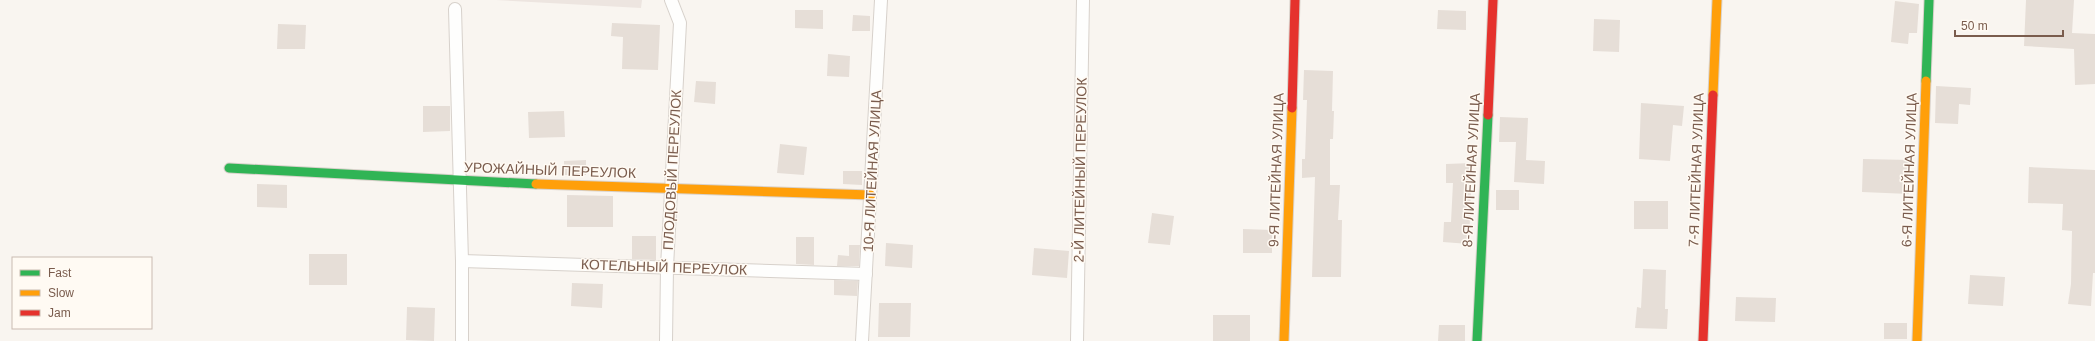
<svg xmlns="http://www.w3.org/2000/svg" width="2095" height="341" viewBox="0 0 2095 341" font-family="Helvetica,sans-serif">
  <rect width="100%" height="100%" fill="#f9f5f0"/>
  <!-- industrial -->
  <polygon fill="#ede5e0" points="496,0 642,0 641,8"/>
  <!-- building -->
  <g fill="#e6ded7">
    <polygon points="2026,0 2074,0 2072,33 2095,34 2095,84 2075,85 2074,49 2024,46"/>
    <polygon points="1895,1 1919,4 1917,33 1909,33 1908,44 1891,42"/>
    <polygon points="795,10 823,10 823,29 795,28"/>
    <polygon points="1438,10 1466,11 1466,30 1437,29"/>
    <polygon points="853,15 870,16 870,31 852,31"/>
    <polygon points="1594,19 1620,20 1619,52 1593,51"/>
    <polygon points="612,23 660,25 658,70 622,69 623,37 611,36"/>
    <polygon points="278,24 306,25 305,49 277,49"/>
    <polygon points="828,54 850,56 849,77 827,76"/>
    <polygon points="1304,70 1333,71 1332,111 1334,111 1333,139 1330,139 1330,185 1340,185 1338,220 1342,220 1341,277 1312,277 1315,177 1302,178 1302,159 1305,159 1307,100 1303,100"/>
    <polygon points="696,81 716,82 715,104 694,102"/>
    <polygon points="1936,86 1971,88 1970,105 1959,104 1958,124 1935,123"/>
    <polygon points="1641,103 1684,106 1682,126 1673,125 1670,161 1639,159"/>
    <polygon points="423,106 450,106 450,131 423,132"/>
    <polygon points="564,111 565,137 529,138 528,112"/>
    <polygon points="1500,117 1528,118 1526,160 1545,161 1544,184 1514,182 1516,142 1499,142"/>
    <polygon points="780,144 807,147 804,175 777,173"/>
    <polygon points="1863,159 1910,160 1909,194 1862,192"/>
    <polygon points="586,160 586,175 564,175 564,161"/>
    <polygon points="1472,163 1469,244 1443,242 1444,222 1451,222 1453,183 1446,183 1446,164"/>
    <polygon points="2029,167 2095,170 2095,273 2093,273 2091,306 2068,304 2071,284 2072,231 2062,230 2063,204 2028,203"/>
    <polygon points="843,171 862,171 862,185 843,184"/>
    <polygon points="257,184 287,185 287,208 257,207"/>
    <rect x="1496" y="190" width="23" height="20"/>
    <polygon points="567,195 613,196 613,227 567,227"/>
    <rect x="1634" y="201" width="34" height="28"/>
    <polygon points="1152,213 1174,216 1170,245 1148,243"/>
    <polygon points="1243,229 1272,230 1272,253 1243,253"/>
    <polygon points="632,236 656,236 656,260 632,259"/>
    <polygon points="796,237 814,237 814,265 796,264"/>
    <polygon points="886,243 913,245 912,268 885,266"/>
    <polygon points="849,245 860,245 859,266 837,266 838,255 849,256"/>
    <polygon points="1034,248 1069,251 1067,278 1032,275"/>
    <rect x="309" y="254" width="38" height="31"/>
    <polygon points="1643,269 1666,270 1665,309 1668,309 1667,329 1635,328 1637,307 1641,308"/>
    <polygon points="1970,275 2005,277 2003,306 1968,304"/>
    <polygon points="834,280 858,281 857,296 834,295"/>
    <polygon points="572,283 603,284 602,308 571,306"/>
    <polygon points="1736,297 1776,298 1775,322 1735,321"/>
    <polygon points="879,303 911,303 910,337 878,337"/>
    <polygon points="407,307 435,308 434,341 406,340"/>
    <rect x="1213" y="315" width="37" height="26"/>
    <rect x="1884" y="323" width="23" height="16"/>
    <polygon points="1439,325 1465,325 1465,341 1438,341"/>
  </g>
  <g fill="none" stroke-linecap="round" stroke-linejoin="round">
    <defs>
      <g id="street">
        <polyline points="455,9 462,261 462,341"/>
        <polyline points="462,261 866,274"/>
        <polyline points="666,341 667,267 680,23 671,0"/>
        <polyline points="862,341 881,0"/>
        <polyline points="1077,341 1083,0"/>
      </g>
      <g id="fast">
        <polyline points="1926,81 1929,0"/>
        <polyline points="229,168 536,184"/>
        <polyline points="1477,341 1488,115"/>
      </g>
      <g id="slow">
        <polyline points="1713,95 1717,0"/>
        <polyline points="536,184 871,195"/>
        <polyline points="1284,341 1292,108"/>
        <polyline points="1917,341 1926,81"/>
      </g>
      <g id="jam">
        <polyline points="1292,108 1295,0"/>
        <polyline points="1488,115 1493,0"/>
        <polyline points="1703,341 1713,95"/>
      </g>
    </defs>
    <!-- street casing -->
    <use href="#street" stroke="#d7d1cb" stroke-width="14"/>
    <!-- fast casing -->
    <use href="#fast" stroke="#d9d2cb" stroke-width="11"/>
    <!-- slow casing -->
    <use href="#slow" stroke="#d9d2cb" stroke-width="11"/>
    <!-- jam casing -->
    <use href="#jam" stroke="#d9d2cb" stroke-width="11"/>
    <!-- street -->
    <use href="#street" stroke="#fefefd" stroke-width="12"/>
    <!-- fast -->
    <use href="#fast" stroke="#30b455" stroke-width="9"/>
    <!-- slow -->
    <use href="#slow" stroke="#ff9f0a" stroke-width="9"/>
    <!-- jam -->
    <use href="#jam" stroke="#e5322d" stroke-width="9"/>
  </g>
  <g text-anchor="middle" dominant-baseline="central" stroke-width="3" stroke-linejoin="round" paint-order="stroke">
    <!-- street labels -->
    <g font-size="14" fill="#7a5c4d" stroke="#fffaf3">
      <text transform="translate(550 170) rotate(2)">УРОЖАЙНЫЙ ПЕРЕУЛОК</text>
      <text transform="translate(672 170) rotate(-87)">ПЛОДОВЫЙ ПЕРЕУЛОК</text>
      <text transform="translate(1080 170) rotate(-89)">2-Й ЛИТЕЙНЫЙ ПЕРЕУЛОК</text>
      <text transform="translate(1276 170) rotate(-88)">9-Я ЛИТЕЙНАЯ УЛИЦА</text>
      <text transform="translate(1471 170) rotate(-87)">8-Я ЛИТЕЙНАЯ УЛИЦА</text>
      <text transform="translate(1696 170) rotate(-88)">7-Я ЛИТЕЙНАЯ УЛИЦА</text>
      <text transform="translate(1909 170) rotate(-88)">6-Я ЛИТЕЙНАЯ УЛИЦА</text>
      <text transform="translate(872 171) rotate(-87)">10-Я ЛИТЕЙНАЯ УЛИЦА</text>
      <text transform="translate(664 267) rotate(2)">КОТЕЛЬНЫЙ ПЕРЕУЛОК</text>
    </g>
  </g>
  <!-- legend -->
  <rect x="12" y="257" width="140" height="72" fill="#fffaf3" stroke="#cabbb1"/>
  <rect x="20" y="270" width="20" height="6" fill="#30b455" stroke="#cabbb1"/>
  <text x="48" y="277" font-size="12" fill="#7a5c4d">Fast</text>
  <rect x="20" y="290" width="20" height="6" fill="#ff9f0a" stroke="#cabbb1"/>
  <text x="48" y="297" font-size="12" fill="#7a5c4d">Slow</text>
  <rect x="20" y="310" width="20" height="6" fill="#e5322d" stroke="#cabbb1"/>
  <text x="48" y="317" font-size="12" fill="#7a5c4d">Jam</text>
  <!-- scale -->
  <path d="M1955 30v6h108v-6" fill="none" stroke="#7a5c4d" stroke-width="2"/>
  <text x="1961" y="30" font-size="12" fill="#7a5c4d" stroke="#fffaf3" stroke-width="3" paint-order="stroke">50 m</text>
</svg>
